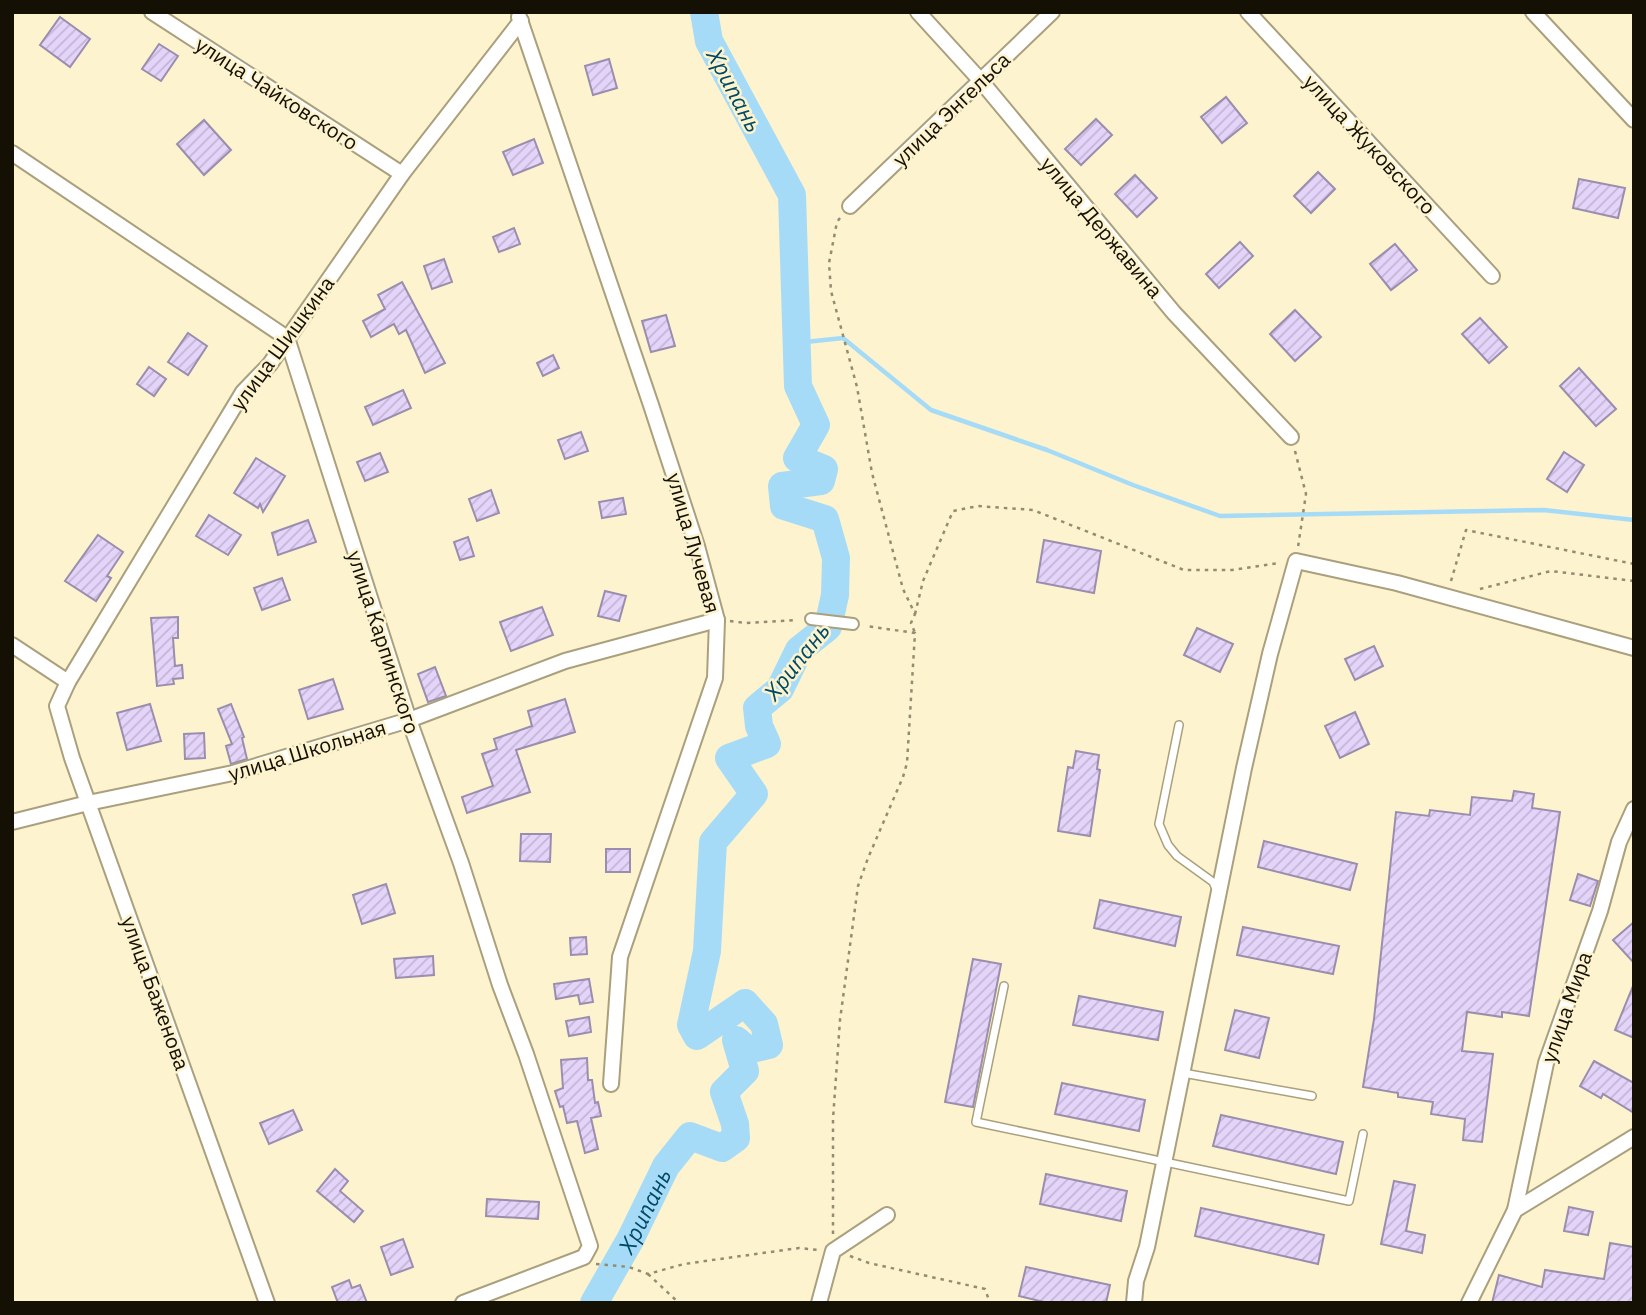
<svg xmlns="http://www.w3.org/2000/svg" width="1646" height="1315" viewBox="0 0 1646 1315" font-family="'IBM Plex Sans',sans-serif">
  <defs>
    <pattern id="building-hatch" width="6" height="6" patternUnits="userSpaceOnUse" patternTransform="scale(1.75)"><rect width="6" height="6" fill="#e4d4fa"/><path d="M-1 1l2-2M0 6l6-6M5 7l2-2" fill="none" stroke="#c3b5d5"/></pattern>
  </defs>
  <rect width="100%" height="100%" fill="#fdf3ce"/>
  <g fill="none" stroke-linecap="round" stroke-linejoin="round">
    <!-- stream -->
    <polyline stroke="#a6dbf8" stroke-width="4.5" points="796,343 843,338 931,410 1047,450 1133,485 1220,516 1544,510 1634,520"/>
    <!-- river -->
    <path stroke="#a6dbf8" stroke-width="28" id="s1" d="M594,1303L630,1240L666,1166L690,1136L722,1148L736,1138L735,1124L724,1092L745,1071L736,1040L748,1050L769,1045L764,1024L745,1003L697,1036L691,1025L707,951L713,842L754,794L729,758L767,744L759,726L757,708L780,689L799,650L828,627L835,595L836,558L825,519L784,506L782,486L821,481L824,469L797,458L816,425L798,386L792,195L709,41L704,12"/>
  </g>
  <!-- building -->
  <g fill="url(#building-hatch)" stroke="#9b8dae" stroke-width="2">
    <polygon points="60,17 90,39 70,67 40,45"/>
    <polygon points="159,44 178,56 161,81 142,69"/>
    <polygon points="609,59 617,88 593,95 585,66"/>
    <polygon points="1226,97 1247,123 1222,143 1201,117"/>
    <polygon points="1096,119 1112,135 1081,165 1065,149"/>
    <polygon points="204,120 231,150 204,175 177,144"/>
    <polygon points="534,139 543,163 513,175 503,152"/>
    <polygon points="1318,172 1335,189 1311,213 1294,196"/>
    <polygon points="1135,175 1157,198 1137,217 1115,194"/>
    <polygon points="1579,179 1625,188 1618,218 1573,208"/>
    <polygon points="514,228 520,244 499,252 493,237"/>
    <polygon points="1240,242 1253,256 1219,288 1206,274"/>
    <polygon points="1395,244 1417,270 1391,290 1370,264"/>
    <polygon points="444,259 452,282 432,289 424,266"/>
    <polygon points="402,282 445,363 425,373 406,330 399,334 394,324 371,337 363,321 385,309 378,295"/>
    <polygon points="1295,310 1321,337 1295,361 1270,334"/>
    <polygon points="666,315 675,346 651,352 642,321"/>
    <polygon points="1480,318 1507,347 1489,363 1462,334"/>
    <polygon points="188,333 207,346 188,375 168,362"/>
    <polygon points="553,355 559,368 543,376 537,363"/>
    <polygon points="149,367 166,379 154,396 137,384"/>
    <polygon points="1579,368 1616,409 1596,426 1560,386"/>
    <polygon points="403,390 411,408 373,425 365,407"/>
    <polygon points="581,432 588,451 565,459 558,440"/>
    <polygon points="1564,452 1584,465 1567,492 1547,479"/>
    <polygon points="380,453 388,472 365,481 357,462"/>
    <polygon points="256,458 285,476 263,512 260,504 258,508 234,493"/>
    <polygon points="491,490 499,513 477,521 469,499"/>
    <polygon points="623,498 626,514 602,518 599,502"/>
    <polygon points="209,515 241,535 228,555 196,536"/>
    <polygon points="308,520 316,542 278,555 272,533"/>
    <polygon points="98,535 123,552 107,576 111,578 96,601 65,581"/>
    <polygon points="468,537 474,556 460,560 454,542"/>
    <polygon points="1044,540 1101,551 1094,593 1037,582"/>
    <polygon points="282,578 290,600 262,610 254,588"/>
    <polygon points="605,591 626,596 619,621 598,616"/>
    <polygon points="542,607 553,635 511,651 500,622"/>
    <polygon points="178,617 178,638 173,638 175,666 182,665 183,678 173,679 174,684 157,686 151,618"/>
    <polygon points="1197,628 1233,644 1220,672 1184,655"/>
    <polygon points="1374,646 1383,666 1355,680 1345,659"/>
    <polygon points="435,667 446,696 428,702 418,674"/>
    <polygon points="333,679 343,709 308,719 299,690"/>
    <polygon points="565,699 575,732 516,750 530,792 467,813 462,797 493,786 482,754 497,749 494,739 532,726 528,711"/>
    <polygon points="150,704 161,741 127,750 117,713"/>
    <polygon points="231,704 244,737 242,738 247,759 231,764 226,746 232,744 218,709"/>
    <polygon points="1355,712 1369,744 1340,758 1325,726"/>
    <polygon points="204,733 205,758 185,759 184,734"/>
    <polygon points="1076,751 1099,755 1097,769 1100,770 1090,836 1058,831 1068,767 1073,768"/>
    <polygon points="1514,791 1534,794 1532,808 1560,812 1529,1016 1502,1012 1502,1017 1467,1012 1462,1051 1493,1054 1482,1142 1463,1140 1465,1119 1431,1114 1433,1102 1398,1097 1398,1093 1363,1087 1374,1019 1396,812 1429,816 1430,810 1470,815 1472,797 1512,801"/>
    <polygon points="521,834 551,834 550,862 520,861"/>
    <polygon points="1264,841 1357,864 1350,890 1258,867"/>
    <rect x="606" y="849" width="24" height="23"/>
    <polygon points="1578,874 1598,881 1590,906 1570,900"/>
    <polygon points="386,884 395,913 362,924 353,895"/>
    <polygon points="1100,900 1181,917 1175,946 1094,928"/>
    <polygon points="1634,922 1634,963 1613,940"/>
    <polygon points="1243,927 1339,946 1333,974 1237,955"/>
    <polygon points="586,937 587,954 571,955 570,938"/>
    <polygon points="433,956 434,975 396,978 394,959"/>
    <polygon points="973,959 1001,964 973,1107 945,1102"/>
    <polygon points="589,979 593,1002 580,1004 578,995 556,999 554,984"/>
    <polygon points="1633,986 1634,986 1634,1038 1615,1030"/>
    <polygon points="1079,996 1163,1012 1158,1040 1073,1025"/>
    <polygon points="1235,1010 1269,1018 1259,1058 1225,1050"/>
    <polygon points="589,1017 591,1032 569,1036 566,1021"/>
    <polygon points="587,1058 588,1080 592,1080 595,1103 598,1102 601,1116 591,1118 598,1149 585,1153 577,1121 567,1123 563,1106 560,1107 555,1091 563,1088 561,1060"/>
    <polygon points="1594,1061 1634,1083 1634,1113 1603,1094 1601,1098 1580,1086"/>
    <polygon points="1062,1083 1145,1100 1139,1131 1055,1114"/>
    <polygon points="293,1110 302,1130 269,1144 260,1123"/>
    <polygon points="1221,1115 1343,1142 1336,1174 1213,1146"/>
    <polygon points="335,1169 348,1181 340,1191 363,1211 354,1222 317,1191"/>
    <polygon points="1046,1174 1127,1191 1121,1221 1040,1204"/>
    <polygon points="1394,1181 1415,1185 1406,1231 1425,1235 1422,1253 1381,1244"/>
    <polygon points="487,1199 539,1202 538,1219 486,1216"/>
    <polygon points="1569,1207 1593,1212 1588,1235 1564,1231"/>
    <polygon points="1201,1208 1324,1235 1318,1264 1195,1236"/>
    <polygon points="403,1239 413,1267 391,1275 381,1247"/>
    <polygon points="1610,1243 1634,1247 1634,1303 1492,1303 1499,1275 1542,1287 1545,1270 1604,1279"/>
    <polygon points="1026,1267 1110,1285 1106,1303 1048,1303 1019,1296"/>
    <polygon points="349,1280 352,1288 360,1285 367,1303 338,1303 332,1287"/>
  </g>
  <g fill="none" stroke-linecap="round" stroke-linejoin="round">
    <defs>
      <g id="service">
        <polyline points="1179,725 1159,824 1168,845 1177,856 1213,882 1217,891"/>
        <polyline points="1004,986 976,1122 1349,1201 1363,1134"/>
        <polyline points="1183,1073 1312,1096"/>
      </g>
      <polyline id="pedestrian" points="811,619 853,624"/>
      <g id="minor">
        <polyline points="152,12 402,174"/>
        <polyline points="918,12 981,81 1174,313 1291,437"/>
        <polyline points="1248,12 1492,276"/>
        <polyline points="1533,12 1634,120"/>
        <polyline points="519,17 651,405 697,546 717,620 715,678 620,957 611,1084"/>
        <polyline points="12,153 287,338 409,720 461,863 500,985 526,1054 590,1246 584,1257 463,1303"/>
        <polyline points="850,206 1052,12"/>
        <polyline points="12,645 68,682"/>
        <polyline points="12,822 88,803 233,773 409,720 565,661 717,620"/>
        <polyline points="1515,1210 1546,1063 1600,911 1619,842 1634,809"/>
        <polyline points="267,1303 72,758 57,706 68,682 243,392 270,364 402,174 521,21"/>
        <polyline points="819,1303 833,1251 887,1215"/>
        <polyline points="1134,1303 1136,1281 1147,1247 1244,768 1270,654 1296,561 1397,583 1634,648"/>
        <polyline points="1469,1303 1515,1210 1634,1137"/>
      </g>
    </defs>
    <!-- service casing -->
    <use href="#service" stroke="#aaa07d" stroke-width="10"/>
    <!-- pedestrian casing -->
    <use href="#pedestrian" stroke="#aaa07d" stroke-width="14"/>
    <!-- minor casing -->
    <use href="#minor" stroke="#aaa07d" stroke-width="18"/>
    <!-- path -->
    <g stroke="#938c72" stroke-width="2.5" stroke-dasharray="3.5 5" stroke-linecap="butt">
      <polyline points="840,218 837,222 829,263 831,291 857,387 872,473 903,589 915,614 911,623 915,633"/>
      <polyline points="1295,451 1306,494 1298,547"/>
      <polyline points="1451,581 1466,530 1634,564"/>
      <polyline points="1480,589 1551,571 1634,581"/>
      <polyline points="915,614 923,581 953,511 978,506 1033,510 1184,570 1232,570 1279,563"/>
      <polyline points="730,621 745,623 797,620"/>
      <polyline points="833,1234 833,1119 840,1020 858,886 868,858 903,777 907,763 915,633 866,626"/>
      <polyline points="850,1256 869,1263 985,1289 990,1303"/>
      <polyline points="596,1264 629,1267 648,1274 684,1264 799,1248 819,1250"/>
      <polyline points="648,1274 679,1303"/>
    </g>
    <!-- service -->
    <use href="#service" stroke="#fff" stroke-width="7"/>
    <!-- pedestrian -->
    <use href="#pedestrian" stroke="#fff" stroke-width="10"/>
    <!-- minor -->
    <use href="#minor" stroke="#fff" stroke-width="14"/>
  </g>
  <g text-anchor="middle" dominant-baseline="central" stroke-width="5" stroke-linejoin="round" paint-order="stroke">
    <!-- street labels -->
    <g font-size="21" fill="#141004" stroke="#fdf3ce">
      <text transform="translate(277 93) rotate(33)">улица Чайковского</text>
      <text transform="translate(951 109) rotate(-44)">улица Энгельса</text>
      <text transform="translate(1370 144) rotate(47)">улица Жуковского</text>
      <text transform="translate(1102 227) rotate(50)">улица Державина</text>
      <text transform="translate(282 343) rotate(-54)">улица Шишкина</text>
      <text transform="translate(694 543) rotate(74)">улица Лучевая</text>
      <text transform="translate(384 642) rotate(72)">улица Карпинского</text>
      <text transform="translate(307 750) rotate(-17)">улица Школьная</text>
      <text transform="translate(156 993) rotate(70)">улица Баженова</text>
      <text transform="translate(1566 1007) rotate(-71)">улица Мира</text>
    </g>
    <!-- water labels -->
    <g font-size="23" font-style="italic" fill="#014965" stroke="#fdf3ce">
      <text transform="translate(735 90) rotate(62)">Хрипань</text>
      <text transform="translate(796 661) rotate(-52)">Хрипань</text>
      <text stroke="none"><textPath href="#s1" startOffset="105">Хрипань</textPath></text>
    </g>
  </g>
  <!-- border -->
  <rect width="1646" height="1315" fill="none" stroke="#141004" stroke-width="28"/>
</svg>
